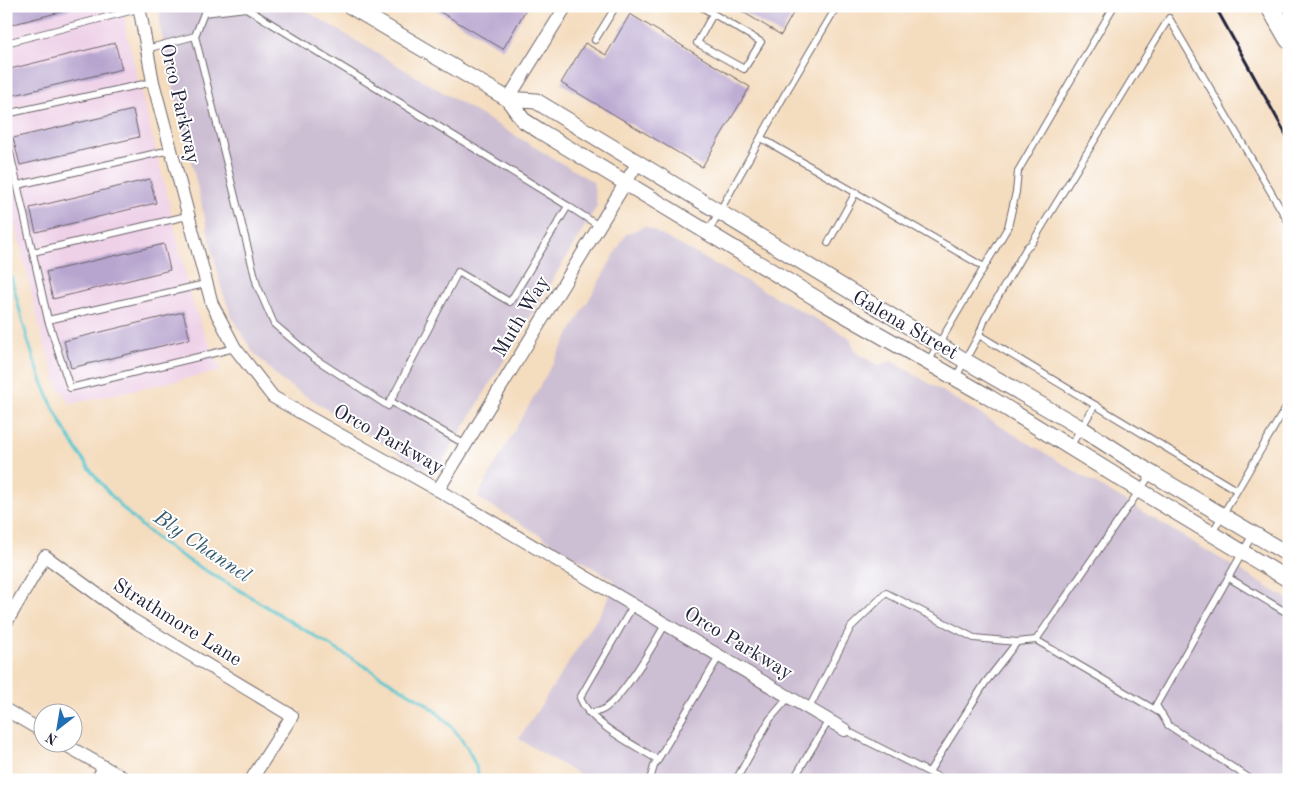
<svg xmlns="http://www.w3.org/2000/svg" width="1295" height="786" viewBox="0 0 1295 786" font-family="'Old Standard TT',serif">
  <rect width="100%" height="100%" fill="#fff"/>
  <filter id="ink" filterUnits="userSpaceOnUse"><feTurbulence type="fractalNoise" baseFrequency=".02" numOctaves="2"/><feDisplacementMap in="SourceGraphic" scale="10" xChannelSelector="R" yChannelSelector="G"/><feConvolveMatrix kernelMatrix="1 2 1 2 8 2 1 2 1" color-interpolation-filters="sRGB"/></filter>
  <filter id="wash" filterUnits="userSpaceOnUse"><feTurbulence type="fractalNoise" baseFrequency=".0096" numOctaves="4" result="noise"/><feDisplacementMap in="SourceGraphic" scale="20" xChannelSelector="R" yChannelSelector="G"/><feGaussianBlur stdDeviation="1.12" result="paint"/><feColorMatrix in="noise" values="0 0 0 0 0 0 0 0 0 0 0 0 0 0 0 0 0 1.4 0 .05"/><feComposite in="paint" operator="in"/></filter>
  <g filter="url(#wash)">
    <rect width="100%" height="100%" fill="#f4dcbe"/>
    <!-- built -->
    <polygon fill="#eed0e7" points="6,6 125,6 126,32 168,199 192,302 204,333 221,371 70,404 57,384 41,333 6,186"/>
    <!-- industrial -->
    <g fill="#ccbed3">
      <polygon points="160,6 298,6 593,182 597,206 443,462 423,469 282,381 253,352 232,318 221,287 168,63 160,27"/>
      <polygon points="645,226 849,337 856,352 877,365 892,361 1289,600 1289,780 588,780 519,739 603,609 615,581 477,497 626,234"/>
    </g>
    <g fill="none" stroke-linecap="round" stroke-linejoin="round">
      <!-- stream -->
      <path stroke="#59c6cf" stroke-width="3" d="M6,256C19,308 31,363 55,411C82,467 125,519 177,553C204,571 232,585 259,602C314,636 369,669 424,702C451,722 472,747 480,780"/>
    </g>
    <g id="blocks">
      <!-- building -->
      <g fill="#b7a4cf">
        <polygon points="6,6 71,6 72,9 6,26"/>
        <polygon points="430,6 528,6 503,49"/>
        <polygon points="733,6 797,6 781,35"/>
        <polygon points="630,14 750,87 702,167 561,83 585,43 606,55"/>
        <polygon points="115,43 122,69 6,97 6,70"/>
        <polygon points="133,110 139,137 20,165 13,138"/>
        <polygon points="150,179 156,203 36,232 30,208"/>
        <polygon points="164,244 170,270 53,299 46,272"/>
        <polygon points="183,312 190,339 71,368 64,341"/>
      </g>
    </g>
  </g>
  <g filter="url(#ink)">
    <use href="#blocks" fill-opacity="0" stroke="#6c6369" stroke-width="1"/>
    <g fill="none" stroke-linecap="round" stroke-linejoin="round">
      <defs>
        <g id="service">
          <polyline points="700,6 761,42 744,69 697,43 713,14"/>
          <polyline points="595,40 616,6"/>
          <polyline points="6,43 138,9"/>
          <polyline points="146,49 195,36 204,13 246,8 568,206 510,302 458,272 388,406 314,358 274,324 257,285 195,36"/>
          <polyline points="6,114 153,82"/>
          <polyline points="6,135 48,320 70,388 235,348"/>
          <polyline points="761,138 984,267"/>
          <polyline points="18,185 170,150"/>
          <polyline points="568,206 599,226"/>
          <polyline points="708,232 785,94 837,6"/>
          <polyline points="828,243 856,192"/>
          <polyline points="33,252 187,216"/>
          <polyline points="48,320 205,284"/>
          <polyline points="979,335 985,319 1027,247 1032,243 1169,18 1289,223"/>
          <polyline points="928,362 1008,227 1016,192 1018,171 1114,6"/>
          <polyline points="956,377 979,335 1236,490"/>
          <polyline points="390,401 466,445"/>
          <polyline points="1070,447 1095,405"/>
          <polyline points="1151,474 1036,640 1162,714"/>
          <polyline points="1212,533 1289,402"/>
          <polyline points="1229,578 1289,614"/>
          <path d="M634,604L580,698C590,724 635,745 658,760"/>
          <polyline points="809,708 851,627 886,593 974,638 1017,642"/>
          <path d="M588,712C592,712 597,712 600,711C620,704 655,642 666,623"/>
          <polyline points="845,730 944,780"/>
          <polyline points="929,772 985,683 1017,642 1036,640"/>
          <polyline points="650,780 654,766 720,655"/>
          <polyline points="736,780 770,719 789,697"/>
          <polyline points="793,780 829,720"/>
          <polyline points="1252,780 1168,725 1156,705 1253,534"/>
        </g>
        <g id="minor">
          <polyline points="139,6 153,82 212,304 235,348 273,397 438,490 845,730"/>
          <polyline points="508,99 566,6"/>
          <polyline points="438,490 637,164"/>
          <polyline points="6,623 45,556 131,619 292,716 251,780"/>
          <polyline points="6,710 42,731"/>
          <polyline points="64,744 127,780"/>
          <polyline points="97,780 104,767"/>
        </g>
        <g id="tertiary">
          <polyline points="350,6 508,99 523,120 540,131 824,303 987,396 1139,490 1289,580"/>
          <polyline points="508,99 536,101 964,360 1081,428 1151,473 1289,555"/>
        </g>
        <polyline id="primary" points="1270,6 1289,39"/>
      </defs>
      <!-- service casing -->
      <use href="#service" stroke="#6c6369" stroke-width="8"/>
      <!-- minor casing -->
      <use href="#minor" stroke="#6c6369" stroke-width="14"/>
      <!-- tertiary casing -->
      <use href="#tertiary" stroke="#6c6369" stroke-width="17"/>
      <!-- primary casing -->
      <use href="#primary" stroke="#6c6369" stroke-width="21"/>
      <!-- service -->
      <use href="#service" stroke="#fff" stroke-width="6"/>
      <!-- minor -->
      <use href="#minor" stroke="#fff" stroke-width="12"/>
      <!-- tertiary -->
      <use href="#tertiary" stroke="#fff" stroke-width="15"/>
      <!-- primary -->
      <use href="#primary" stroke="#fff" stroke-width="19"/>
      <!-- rail -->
      <polyline stroke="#22223b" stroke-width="3" points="1215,6 1289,140"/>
    </g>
  </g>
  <g text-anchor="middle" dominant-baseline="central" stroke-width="4" stroke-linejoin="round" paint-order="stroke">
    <!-- street labels -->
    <g font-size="20" fill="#22223b" stroke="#fff">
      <text transform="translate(179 104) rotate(77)">Orco Parkway</text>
      <text transform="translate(522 317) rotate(-59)">Muth Way</text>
      <text transform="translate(905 326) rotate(30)">Galena Street</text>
      <text transform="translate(388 440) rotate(29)">Orco Parkway</text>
      <text transform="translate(177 623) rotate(32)">Strathmore Lane</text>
      <text transform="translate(738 644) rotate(31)">Orco Parkway</text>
    </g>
    <!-- water labels -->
    <g font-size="21" font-style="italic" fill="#355b6f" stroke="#fff">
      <text transform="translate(202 547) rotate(34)">Bly Channel</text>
    </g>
  </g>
  <!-- margin -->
  <rect width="1295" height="786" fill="none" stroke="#fff" stroke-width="25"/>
  <!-- north arrow -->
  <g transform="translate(58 728) rotate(211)"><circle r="24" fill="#ffffff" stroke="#a7a7b1"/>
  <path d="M0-4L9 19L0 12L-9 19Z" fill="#1f6fb2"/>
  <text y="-8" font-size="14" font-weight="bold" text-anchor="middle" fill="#22223b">N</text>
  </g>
</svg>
